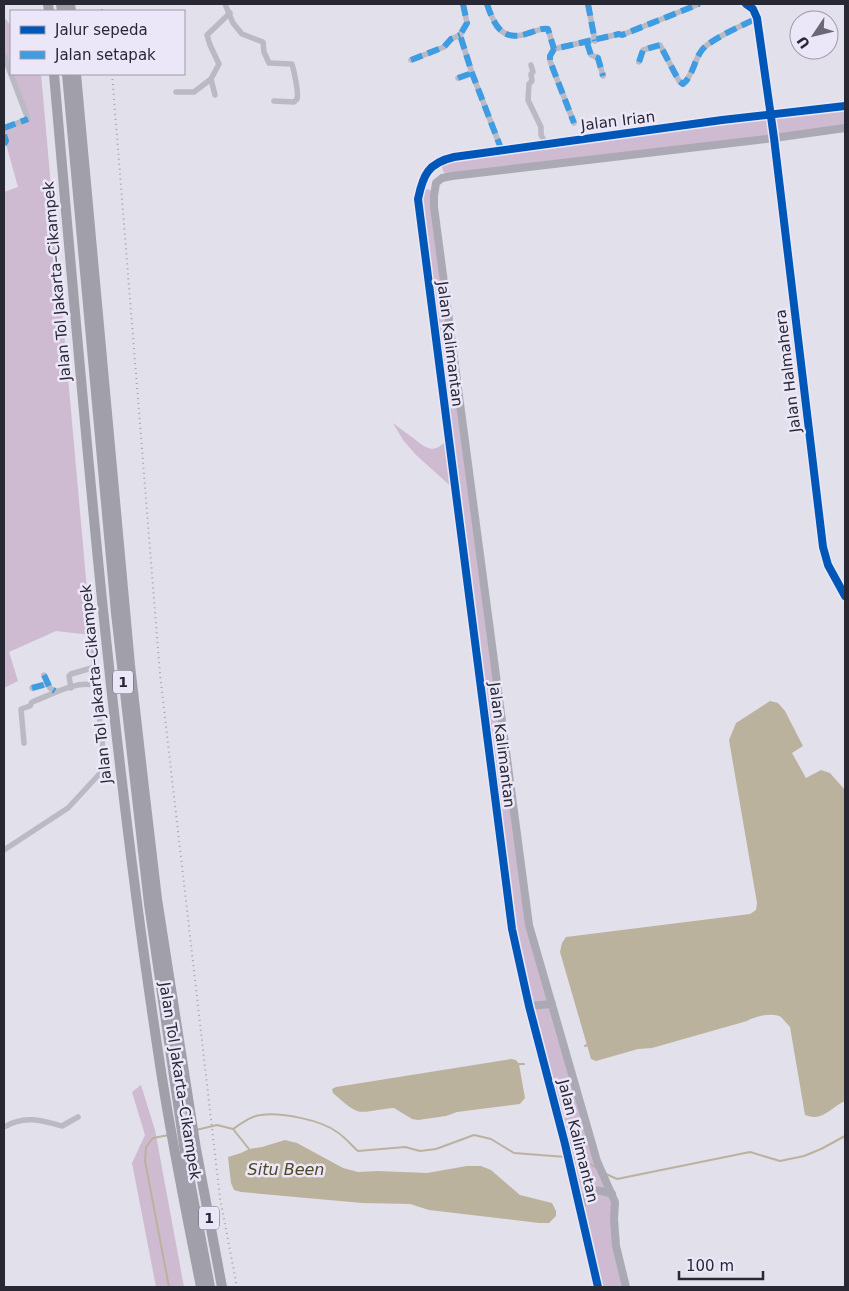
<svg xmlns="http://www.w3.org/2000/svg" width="849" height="1291" viewBox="0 0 849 1291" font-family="'DejaVu Sans',sans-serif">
  <rect width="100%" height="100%" fill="#e2e0ea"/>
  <!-- green -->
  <g fill="#cebbd1">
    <polygon points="4,17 11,26 11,74 41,74 91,635 56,631 9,652 18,681 4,688 4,192 18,187 4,137 4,131 27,121 4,62"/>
    <polygon points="845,106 845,128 448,176 443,171 442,166 446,159"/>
    <path d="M428,189L432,191L529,925L590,1138L615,1202L614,1219L626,1287H600L512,929L455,490L416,455L403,440L393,423C399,428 405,432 412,437C427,449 433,455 448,439L418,199L422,191Z"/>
    <polygon points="141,1085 155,1130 184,1287 156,1287 132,1163 145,1135 132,1092"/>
  </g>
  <!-- water -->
  <g fill="#bbb29e">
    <path d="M770,701L778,703L785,711L803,746L792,753L806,778L821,770L830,773L845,790V1101C830,1108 823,1122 805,1115L790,1027C787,1024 784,1020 781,1017C773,1012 755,1016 747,1021L652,1048L638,1049L596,1061L591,1059L560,952L562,943L566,937L750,914L756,910L757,903L729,740L736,723Z"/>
    <path d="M511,1059L516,1060L519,1064L525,1098L520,1104L457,1112L446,1116L418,1120L412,1119L394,1108C357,1111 363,1120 333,1093L332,1089L336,1087Z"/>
    <polygon points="285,1140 297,1143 343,1168 358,1172 378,1171 427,1173 467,1166 481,1166 491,1170 520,1195 552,1203 556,1211 556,1216 549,1223 539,1223 429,1210 410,1204 362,1203 241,1192 234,1190 231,1183 228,1157 241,1153 249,1149 262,1147"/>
  </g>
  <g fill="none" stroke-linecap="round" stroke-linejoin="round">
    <!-- stream -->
    <g stroke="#bbb29e" stroke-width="2">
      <polyline points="585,1046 587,1045"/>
      <polyline points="519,1064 524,1064"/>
      <polyline points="233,1129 249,1149"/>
      <path d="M196,1130L217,1125L233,1129C242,1123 251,1116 261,1115C281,1112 321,1120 337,1132C345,1137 351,1145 358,1151L405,1147L420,1151L436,1149L474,1135L491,1139L514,1153L566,1157"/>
      <polyline points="571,1157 583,1159 598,1169"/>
      <polyline points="606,1174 617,1179 750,1152 780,1161 804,1156 821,1149 845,1136"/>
      <polyline points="169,1287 145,1161 146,1147 153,1138 169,1135"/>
    </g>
    <!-- street -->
    <g stroke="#bbb9c3" stroke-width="5.5">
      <path d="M225,4L233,23L242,34L263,42L264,52L269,63L292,64C294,71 299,94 297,99L294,102L274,101"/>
      <polyline points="463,4 467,23 460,35 472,73 502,151"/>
      <path d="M487,4C494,25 502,43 529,33C536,31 540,28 548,29L554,49L619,34L622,35L699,4"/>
      <polyline points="588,4 595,41"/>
      <polyline points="587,43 591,55 598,58 603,76"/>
      <polyline points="554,49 550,56 550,61 574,123"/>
      <polyline points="4,56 28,119 4,128"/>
      <polyline points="411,60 444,47 451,39 460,35"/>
      <path d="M639,62L643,50L660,45L679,81L683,84C693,76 694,60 702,50C710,39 744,25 757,18"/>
      <polyline points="531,65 533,72 531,74 532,81 529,84 528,100 541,127 541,135 546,144"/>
      <polyline points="458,78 472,73"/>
      <polyline points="176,92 194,92 211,79"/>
      <polyline points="215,95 211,79 219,64 210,45 207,35 230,13"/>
      <polyline points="770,114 823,547 828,565 845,596"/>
      <polyline points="4,135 6,141 4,144"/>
      <polyline points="44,675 50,688 55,691"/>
      <polyline points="32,688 47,684"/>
      <polyline points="71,688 69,676 71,674 95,667 91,648"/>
      <path d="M4,850L68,808L105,768L96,686C77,679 49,696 32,702L30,706L21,709L24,743"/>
      <path d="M4,1127C24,1115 41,1120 62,1126L78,1117"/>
    </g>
    <!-- secondary -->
    <g stroke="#abaab4" stroke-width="8">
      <polyline points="746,4 753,9 757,18 770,114"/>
      <polyline points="529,1006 552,1004"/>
      <polyline points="565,1144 590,1138"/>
      <path d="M581,1207C587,1187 594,1188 612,1194"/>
      <path d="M598,1287L565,1144L529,1006L512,929L418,199C423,175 428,163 454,157L722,120L845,106"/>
      <polyline points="626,1287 616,1246 614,1219 615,1202 597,1161 529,925 434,207 434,196 436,183 442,178 452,176 774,138 845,128"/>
    </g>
    <!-- highway -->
    <g stroke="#a19fa9" stroke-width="10">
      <polyline points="48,4 49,11"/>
      <polyline points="61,4 62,11"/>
      <polyline points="70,4 71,11"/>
      <path d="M54,74C83,402 109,731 159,1058C170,1134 186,1211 201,1287"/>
      <polyline points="67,74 116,613 149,904 187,1166 210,1287"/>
      <polyline points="76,74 130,665 144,788 157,899 196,1149 222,1287"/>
    </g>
    <!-- rail -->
    <g stroke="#a5a3ac" stroke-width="2" stroke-dasharray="1 4" stroke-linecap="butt">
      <polyline points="102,4 102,11"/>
      <polyline points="112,74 160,674 220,1198 237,1287"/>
    </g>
    <!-- quiet -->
    <g stroke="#3d9ce2" stroke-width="6" stroke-dasharray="12 6" stroke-linecap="butt">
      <polyline points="463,4 467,23 460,35 472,73 502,151"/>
      <path d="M487,4C494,25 502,43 529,33C536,31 540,28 548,29L554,49L619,34L622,35L699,4"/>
      <polyline points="588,4 595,41"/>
      <polyline points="587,43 591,55 598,58 603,76"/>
      <polyline points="554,49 550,56 550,61 574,123"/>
      <polyline points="411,60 444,47 451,39 460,35"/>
      <path d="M639,62L643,50L660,45L679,81L683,84C693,76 694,60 702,50C710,39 744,25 757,18"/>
      <polyline points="458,78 472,73"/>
      <polyline points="4,128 28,119"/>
      <polyline points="4,135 6,141 4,144"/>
      <polyline points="44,675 50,688 55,691"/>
      <polyline points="32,688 47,684"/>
    </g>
    <defs>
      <g id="cycleway">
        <polyline points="746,4 753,9 757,18 774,138 823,547 828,565 845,596"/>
        <path d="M598,1287L565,1144L529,1006L512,929L418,199C423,175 428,163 454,157L722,120L845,106"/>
      </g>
    </defs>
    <!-- cycleway casing -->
    <use href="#cycleway" stroke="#ebe7f8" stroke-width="11"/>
    <!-- cycleway -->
    <use href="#cycleway" stroke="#0057b8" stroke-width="8"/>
  </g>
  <g text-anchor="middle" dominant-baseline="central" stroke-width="5" stroke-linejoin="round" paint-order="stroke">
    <!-- shield labels -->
    <g fill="#ebe7f8" stroke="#62616f" stroke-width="1">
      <rect x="113" y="670.5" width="20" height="23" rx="4"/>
      <rect x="199" y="1206.5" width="20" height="23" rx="4"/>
    </g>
    <g font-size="14" font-weight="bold" fill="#282834">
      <text x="123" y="682">1</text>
      <text x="209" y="1218">1</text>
    </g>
    <!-- street labels -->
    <g font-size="15" fill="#282834" stroke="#ebe7f8">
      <text transform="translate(618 121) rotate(-7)">Jalan Irian</text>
      <text transform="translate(57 281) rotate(-95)">Jalan Tol Jakarta–Cikampek</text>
      <text transform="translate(450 344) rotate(83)">Jalan Kalimantan</text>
      <text transform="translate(788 371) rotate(-97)">Jalan Halmahera</text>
      <text transform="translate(96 684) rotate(-96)">Jalan Tol Jakarta–Cikampek</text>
      <text transform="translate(502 745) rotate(83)">Jalan Kalimantan</text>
      <text transform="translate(180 1081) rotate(81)">Jalan Tol Jakarta–Cikampek</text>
      <text transform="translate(578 1141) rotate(76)">Jalan Kalimantan</text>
    </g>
    <!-- water labels -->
    <g font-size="16" font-style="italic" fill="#524621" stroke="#ebe7f8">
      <text x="286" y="1169">Situ Been</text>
    </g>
  </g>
  <!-- border -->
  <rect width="849" height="1291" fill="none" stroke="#282834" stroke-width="10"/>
  <!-- legend -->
  <rect x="10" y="10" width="175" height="65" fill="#ebe7f8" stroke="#9d9baa"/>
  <rect x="20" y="26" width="25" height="8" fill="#0057b8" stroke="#9d9baa"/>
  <text x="55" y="35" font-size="15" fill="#282834">Jalur sepeda</text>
  <rect x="20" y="51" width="25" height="8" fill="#3d9ce2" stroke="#9d9baa"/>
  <text x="55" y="60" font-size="15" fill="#282834">Jalan setapak</text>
  <!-- north arrow -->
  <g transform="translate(814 35) rotate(235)"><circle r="24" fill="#ebe7f8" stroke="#9d9baa"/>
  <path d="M0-4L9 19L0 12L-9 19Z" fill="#696874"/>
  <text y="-8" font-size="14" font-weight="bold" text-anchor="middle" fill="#282834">U</text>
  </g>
  <!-- scale -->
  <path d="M679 1271v8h84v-8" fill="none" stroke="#282834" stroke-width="2.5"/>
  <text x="686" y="1271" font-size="15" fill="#282834" stroke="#ebe7f8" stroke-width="4" paint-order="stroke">100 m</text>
</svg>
